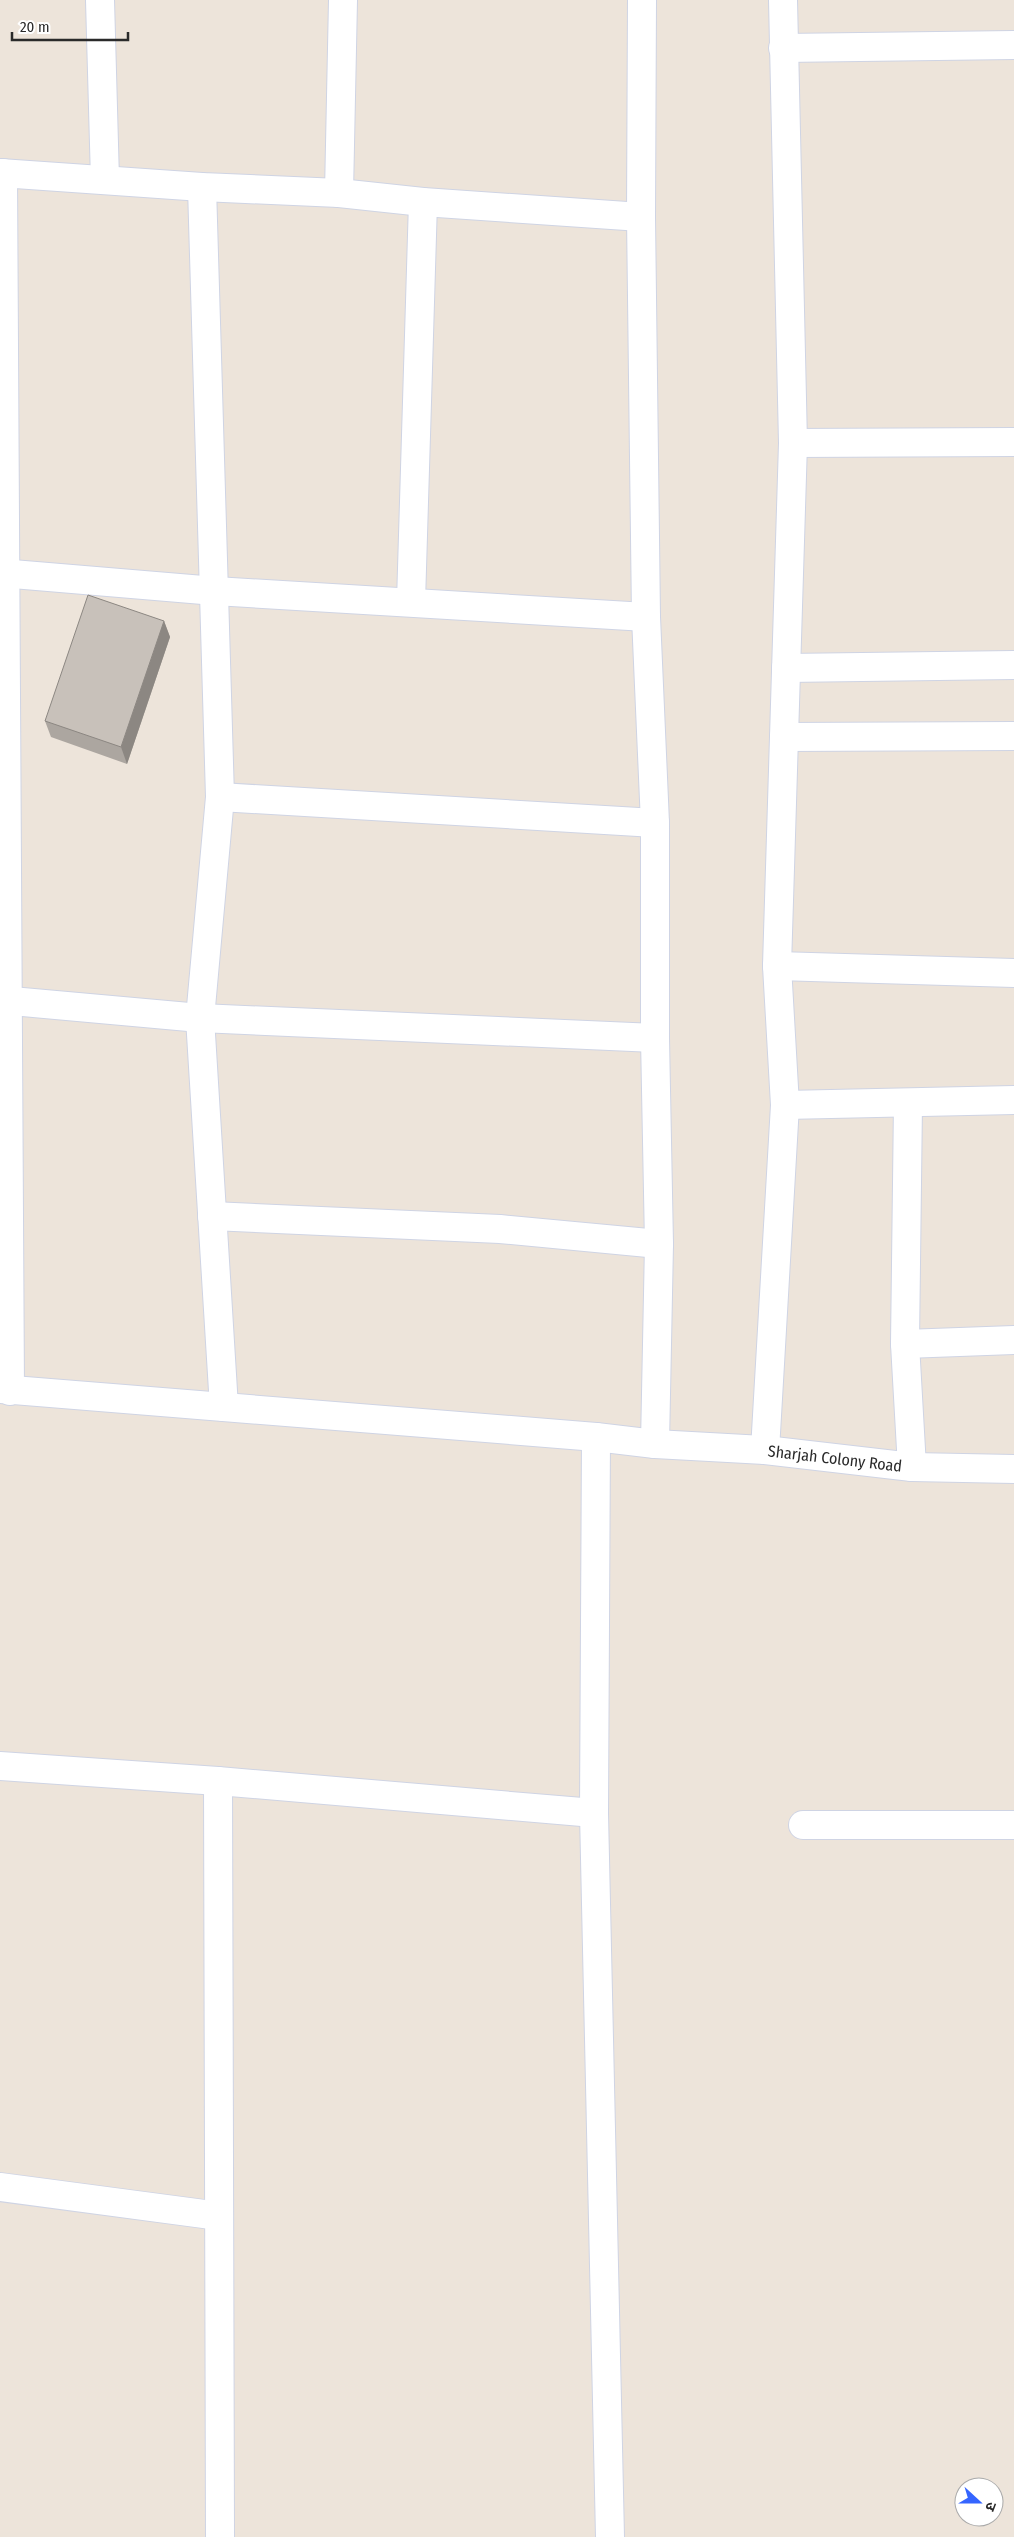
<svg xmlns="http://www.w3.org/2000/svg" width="1014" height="2537" viewBox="0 0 1014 2537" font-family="'Fira Sans Condensed','Noto Sans Devanagari',sans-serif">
  <rect width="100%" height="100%" fill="#ede4da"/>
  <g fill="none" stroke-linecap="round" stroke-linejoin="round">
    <defs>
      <g id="minor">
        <polyline points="100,0 105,180"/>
        <polyline points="642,0 641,217 646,617 655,823 655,1038 659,1244 655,1444"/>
        <polyline points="783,48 1014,45"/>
        <polyline points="0,173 202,187 339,193 423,202 641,217"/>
        <polyline points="3,173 10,1391"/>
        <polyline points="202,187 220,797 200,1018 224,1407"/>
        <polyline points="339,193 343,0"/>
        <polyline points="793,443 1014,442"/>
        <polyline points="0,573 215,591 646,617"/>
        <polyline points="411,602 423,202"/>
        <polyline points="786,668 1014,665"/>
        <polyline points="784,737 1014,736"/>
        <polyline points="220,797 655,823"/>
        <polyline points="777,966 1014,973"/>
        <polyline points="0,1000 200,1018 655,1038"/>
        <polyline points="908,1103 905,1344 912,1467"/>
        <polyline points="785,1105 1014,1100"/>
        <polyline points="212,1216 500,1229 659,1244"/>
        <polyline points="905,1344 1014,1340"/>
        <path id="s1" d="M0,1389L596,1437L655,1444L765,1450L912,1467L1014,1469"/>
        <polyline points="596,1437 594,1813 610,2537"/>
        <polyline points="765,1450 785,1105 777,966 793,443 783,0"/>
        <polyline points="0,1766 218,1781 594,1813"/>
        <polyline points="218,1781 220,2537"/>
        <polyline points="803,1825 1014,1825"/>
        <polyline points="0,2187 219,2216"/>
      </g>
    </defs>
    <!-- minor casing -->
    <use href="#minor" stroke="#cfd4e4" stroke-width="30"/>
    <!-- minor -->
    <use href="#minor" stroke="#fff" stroke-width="28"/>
  </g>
  <!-- wall -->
  <polygon fill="#aca6a0" points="164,621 170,637 127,764 51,737 45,721"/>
  <!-- shaded-wall -->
  <polygon fill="#8c8782" points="164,621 170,637 127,764 121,747"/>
  <!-- building -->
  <polygon fill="#c8c1ba" stroke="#8c8782" points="88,595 164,621 121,747 45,721"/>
  <g text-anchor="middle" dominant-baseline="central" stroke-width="4" stroke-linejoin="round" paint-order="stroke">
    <!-- street labels -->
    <g font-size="16" fill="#2a2a2a" stroke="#fff">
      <text stroke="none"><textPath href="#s1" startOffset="838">Sharjah Colony Road</textPath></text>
    </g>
  </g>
  <!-- north arrow -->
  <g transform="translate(979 2502) rotate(111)"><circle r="24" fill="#ffffff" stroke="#aaaaaa"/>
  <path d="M0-4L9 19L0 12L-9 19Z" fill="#3565ff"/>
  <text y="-8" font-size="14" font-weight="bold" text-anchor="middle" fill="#2a2a2a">उ</text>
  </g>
  <!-- scale -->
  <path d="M12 32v8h116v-8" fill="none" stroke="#2a2a2a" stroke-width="2.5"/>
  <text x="20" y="32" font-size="15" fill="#2a2a2a" stroke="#ffffff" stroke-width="4" paint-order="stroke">20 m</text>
</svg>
